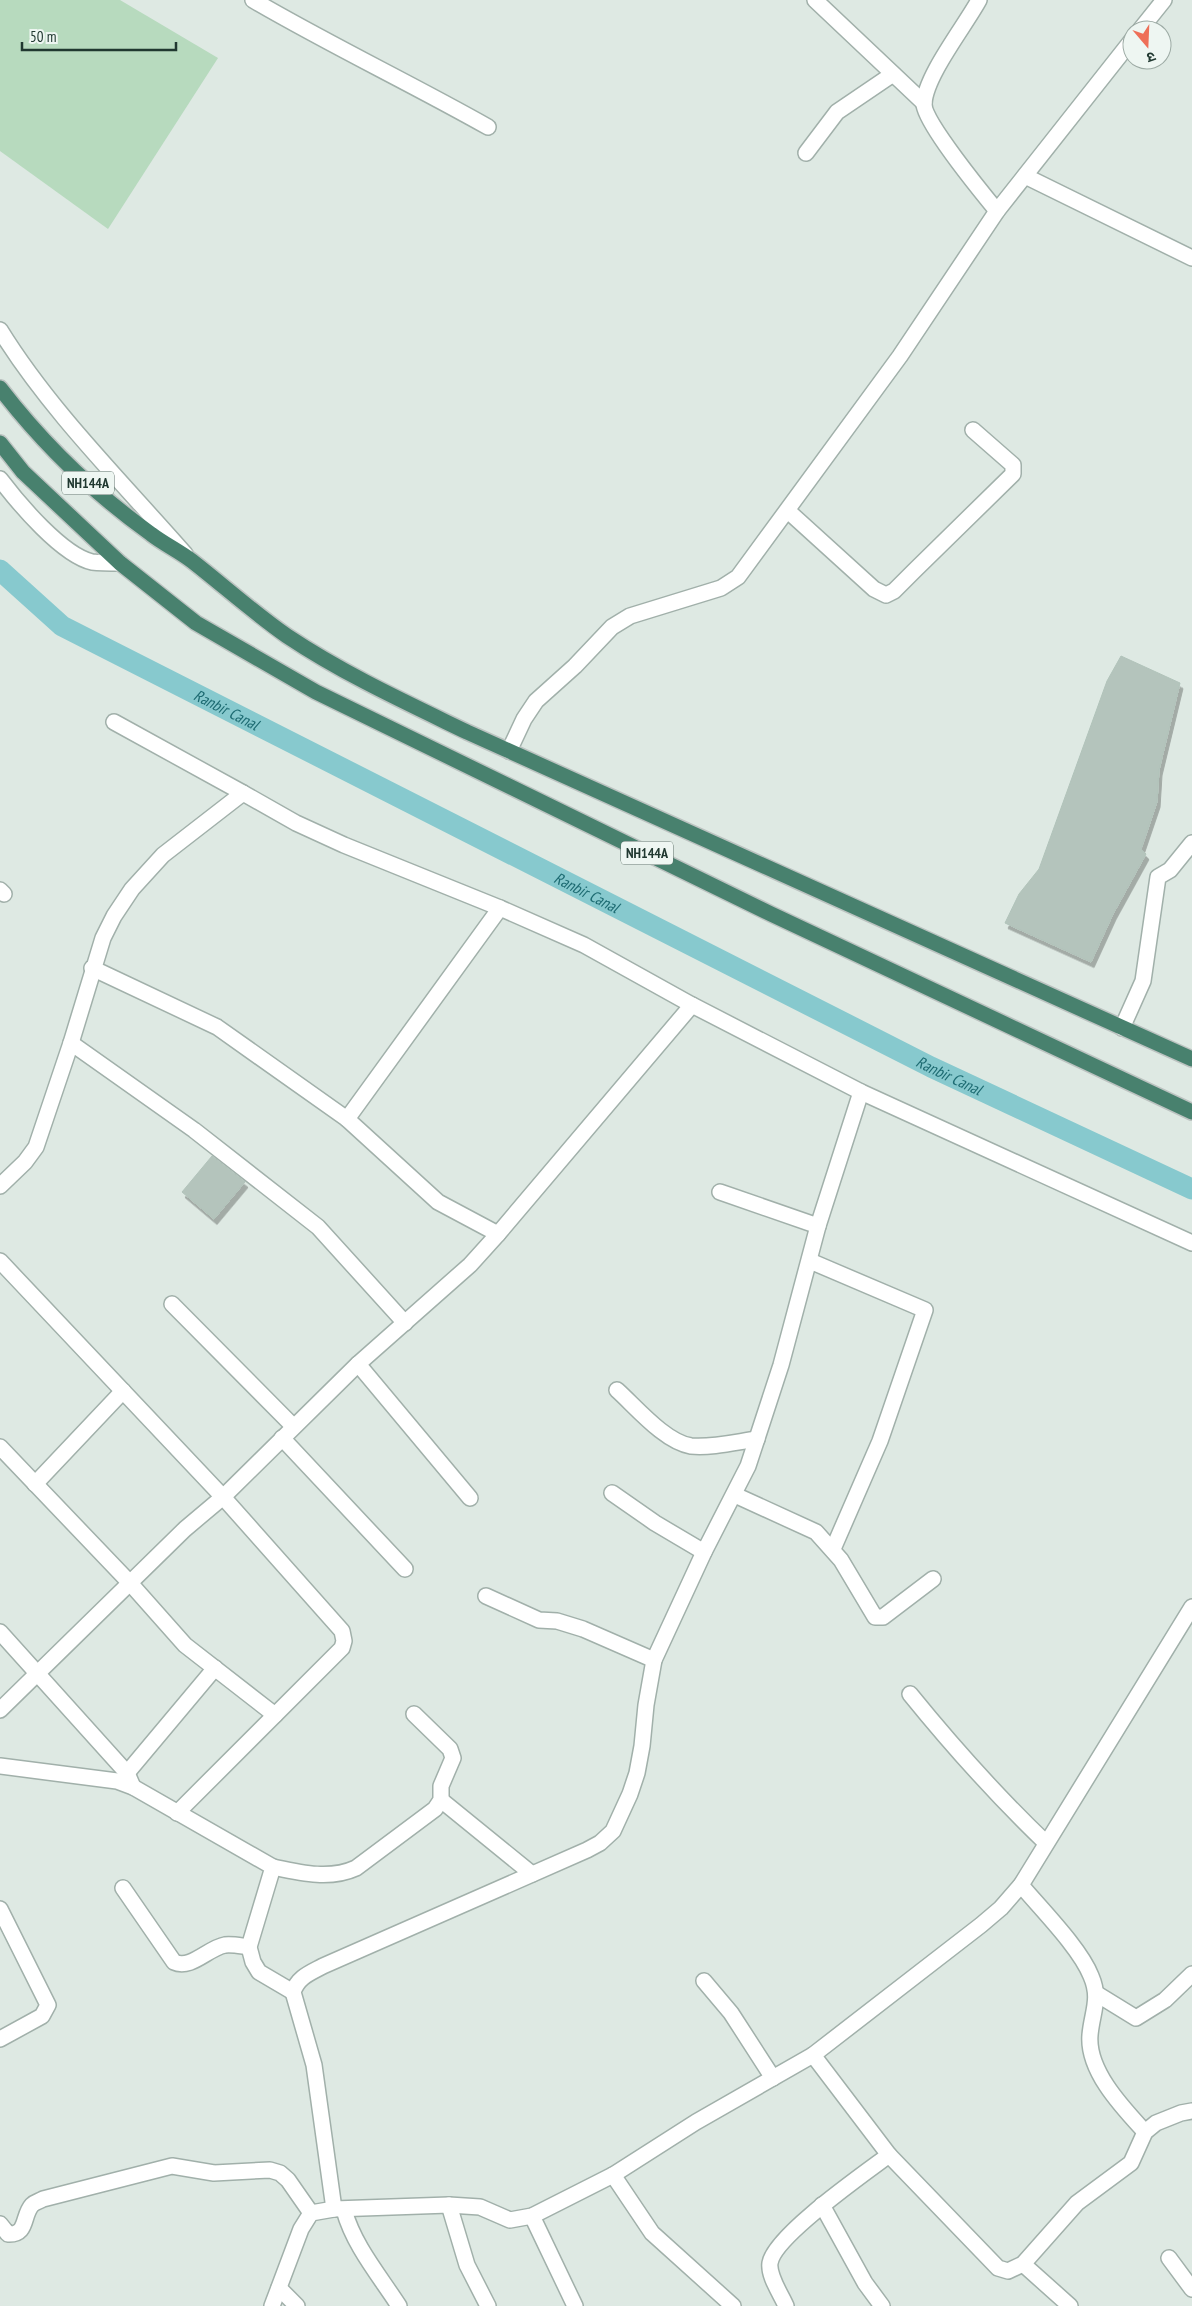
<svg xmlns="http://www.w3.org/2000/svg" width="1192" height="2306" viewBox="0 0 1192 2306" font-family="'PT Sans Narrow','Noto Sans Devanagari',sans-serif">
  <defs>
    <filter id="shadow"><feDropShadow dx="3" dy="5.5" stdDeviation="0" flood-color="#0004"/></filter>
  </defs>
  <rect width="100%" height="100%" fill="#dee9e3"/>
  <!-- green -->
  <polygon fill="#b7dabe" points="0,0 120,0 218,58 108,229 0,151"/>
  <g fill="none" stroke-linecap="round" stroke-linejoin="round">
    <!-- canal -->
    <path stroke="#87c9ce" stroke-width="21" id="s1" d="M0,570L62,626L931,1067L1192,1189"/>
  </g>
  <!-- building -->
  <g fill="#b4c4bc" stroke="#b1c3ba" filter="url(#shadow)">
    <polygon points="1121,656 1180,683 1159,770 1157,802 1141,849 1146,854 1113,914 1091,962 1005,923 1019,894 1039,869 1107,681"/>
    <polygon points="212,1156 245,1182 214,1219 182,1192"/>
  </g>
  <g fill="none" stroke-linecap="round" stroke-linejoin="round">
    <defs>
      <g id="minor">
        <path d="M253,0C330,45 410,83 488,127"/>
        <polyline points="815,0 924,103"/>
        <path d="M979,0C965,26 925,76 924,104C924,122 983,194 997,211"/>
        <polyline points="1140,30 1164,0"/>
        <polyline points="806,153 837,112 893,74"/>
        <polyline points="1025,176 1192,258"/>
        <polyline points="788,511 874,589 886,595 894,591 914,571 1013,474 1013,465 973,430"/>
        <polyline points="114,722 243,793"/>
        <polyline points="509,751 524,719 536,701 575,666 612,627 630,616 721,588 738,577 900,356 997,211 1132,40"/>
        <polyline points="0,890 4,894"/>
        <polyline points="92,968 217,1027 347,1119"/>
        <polyline points="1122,1028 1143,981 1158,877 1170,870 1192,843"/>
        <polyline points="71,1043 194,1130 318,1227 405,1323"/>
        <polyline points="0,1186 25,1162 36,1147 71,1043 103,938 114,916 132,889 163,855 243,793 296,823 344,845 500,908 584,945 692,1005 861,1092 1192,1243"/>
        <polyline points="720,1192 818,1226"/>
        <polyline points="498,1234 438,1202 347,1119 500,908"/>
        <polyline points="0,1261 223,1497 342,1631 344,1641 342,1648 177,1813"/>
        <polyline points="810,1261 925,1310 880,1441 833,1549"/>
        <polyline points="172,1304 293,1426"/>
        <polyline points="358,1364 470,1498"/>
        <path d="M617,1390C636,1407 665,1442 691,1446C711,1448 736,1442 757,1439"/>
        <polyline points="282,1438 405,1569"/>
        <polyline points="0,1447 130,1583 185,1645 275,1715"/>
        <polyline points="35,1484 123,1391"/>
        <polyline points="612,1493 655,1523 704,1552"/>
        <polyline points="735,1495 816,1532 841,1560 875,1617 883,1617 933,1579"/>
        <polyline points="486,1596 539,1620 557,1621 583,1629 654,1660"/>
        <polyline points="0,1632 127,1773 133,1787"/>
        <path d="M910,1694C953,1747 997,1796 1046,1843"/>
        <polyline points="0,1710 185,1529 223,1497 358,1364 470,1265 498,1234 692,1005"/>
        <polyline points="0,1766 117,1781 133,1787 273,1867 249,1947 253,1962 259,1972 293,1992"/>
        <polyline points="127,1773 215,1668"/>
        <polyline points="441,1800 532,1874"/>
        <path d="M273,1867C301,1873 330,1880 356,1868L435,1809L441,1800V1786L453,1758L450,1749L414,1714"/>
        <path d="M1021,1885C1041,1909 1080,1948 1091,1976C1101,1999 1092,2012 1090,2035C1087,2071 1123,2108 1145,2132"/>
        <path d="M123,1888L174,1962C191,1970 208,1948 225,1945C232,1944 241,1946 249,1947"/>
        <polyline points="0,1909 48,2005 42,2016 0,2039"/>
        <polyline points="704,1981 731,2013 773,2078"/>
        <polyline points="1097,1994 1136,2018 1165,2000 1192,1974"/>
        <polyline points="889,2155 998,2268 1008,2271 1023,2264 1077,2203 1131,2163 1145,2132 1156,2123 1181,2113 1192,2111"/>
        <polyline points="613,2175 652,2233 733,2306"/>
        <polyline points="449,2205 467,2265 488,2306"/>
        <polyline points="822,2205 865,2283 882,2306"/>
        <path d="M334,2209L314,2065L293,1992C298,1977 310,1973 323,1966L587,1850L600,1843L613,1831L630,1794L637,1773L642,1746L646,1705L654,1660L704,1552L748,1466L781,1365L818,1226L861,1092"/>
        <path d="M344,2210C354,2246 379,2275 399,2306"/>
        <polyline points="532,2216 575,2306"/>
        <path d="M0,2224L8,2234C28,2235 22,2216 32,2205C35,2202 40,2201 43,2199L172,2166L214,2173L270,2170L280,2173L288,2180L311,2213"/>
        <polyline points="1169,2258 1192,2289"/>
        <polyline points="1023,2264 1070,2306"/>
        <polyline points="279,2288 297,2306"/>
        <polyline points="272,2306 301,2229 311,2213 334,2209 449,2205 480,2207 510,2220 532,2216 613,2175 696,2122 813,2055 981,1925 1001,1908 1021,1885 1192,1607"/>
        <path d="M786,2306C781,2294 768,2276 770,2263C774,2236 865,2173 889,2155L813,2055"/>
      </g>
      <g id="tertiary">
        <path d="M0,330C50,411 123,483 185,554"/>
        <path d="M0,479C19,504 62,555 92,562C101,563 111,563 120,563"/>
      </g>
      <g id="trunk">
        <path d="M0,388C43,444 94,493 151,534C164,544 179,551 192,561C224,586 254,613 287,636C344,674 405,702 467,732L1192,1059"/>
        <polyline points="0,443 23,472 120,563 196,623 316,692 771,914 1192,1112"/>
      </g>
    </defs>
    <!-- minor casing -->
    <use href="#minor" stroke="#a1b0aa" stroke-width="18"/>
    <!-- tertiary casing -->
    <use href="#tertiary" stroke="#a1b0aa" stroke-width="18"/>
    <!-- trunk casing -->
    <use href="#trunk" stroke="#bcc3c1" stroke-width="18"/>
    <!-- minor -->
    <use href="#minor" stroke="#fff" stroke-width="15"/>
    <!-- tertiary -->
    <use href="#tertiary" stroke="#fff" stroke-width="15"/>
    <!-- trunk -->
    <use href="#trunk" stroke="#48816e" stroke-width="15"/>
  </g>
  <g text-anchor="middle" dominant-baseline="central" stroke-width="4" stroke-linejoin="round" paint-order="stroke">
    <!-- shield labels -->
    <g fill="#eef6f2" stroke="#5e716a" stroke-width="1">
      <rect x="62" y="471.5" width="52" height="23" rx="4"/>
      <rect x="621" y="841.5" width="52" height="23" rx="4"/>
    </g>
    <g font-size="14" font-weight="bold" fill="#203830">
      <text x="88" y="483">NH144A</text>
      <text x="647" y="853">NH144A</text>
    </g>
    <!-- water labels -->
    <g font-size="16" font-style="italic" fill="#1d6b72" stroke="#eef6f2">
      <text stroke="none"><textPath href="#s1" startOffset="268">Ranbir Canal</textPath></text>
      <text stroke="none"><textPath href="#s1" startOffset="672">Ranbir Canal</textPath></text>
      <text stroke="none"><textPath href="#s1" startOffset="1078">Ranbir Canal</textPath></text>
    </g>
  </g>
  <!-- north arrow -->
  <g transform="translate(1147 45) rotate(161)"><circle r="24" fill="#eef6f2" stroke="#9caaa4"/>
  <path d="M0-4L9 19L0 12L-9 19Z" fill="#ee6f58"/>
  <text y="-8" font-size="14" font-weight="bold" text-anchor="middle" fill="#203830">उ</text>
  </g>
  <!-- scale -->
  <path d="M22 42v8h154v-8" fill="none" stroke="#203830" stroke-width="2.5"/>
  <text x="30" y="42" font-size="15" fill="#203830" stroke="#eef6f2" stroke-width="4" paint-order="stroke">50 m</text>
</svg>
